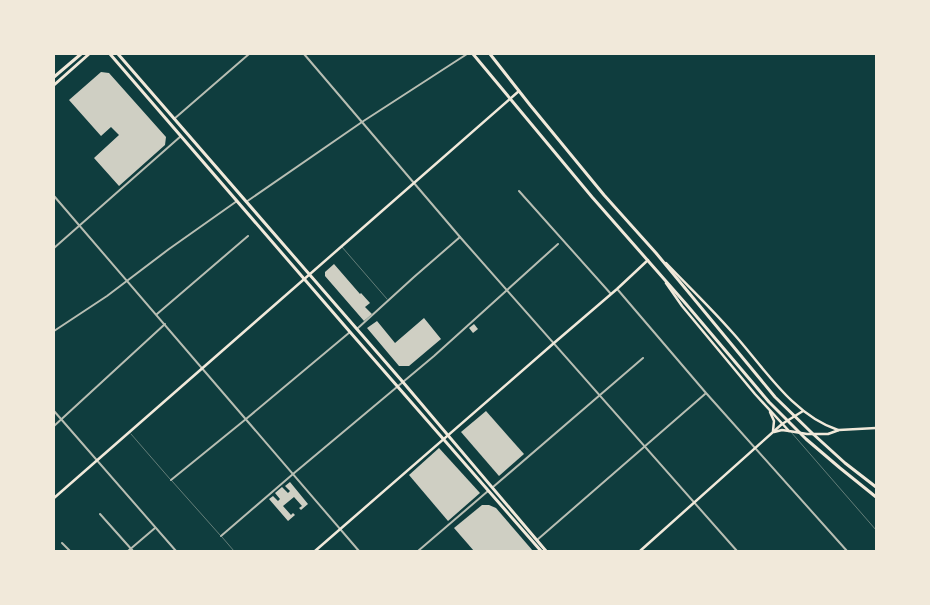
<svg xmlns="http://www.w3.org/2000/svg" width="930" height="605" viewBox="0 0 930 605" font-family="'Public Sans',sans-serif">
  <rect width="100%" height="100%" fill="#0f3d3e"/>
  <!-- building -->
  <g fill="#cfcfc3">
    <polygon points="101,72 109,73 166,137 165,145 119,186 94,158 119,135 111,127 101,136 69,100"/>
    <polygon points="334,264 360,294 361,293 370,303 365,307 372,314 364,321 325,276 325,272"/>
    <polygon points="424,318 441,339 409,366 399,366 367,328 377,321 395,343"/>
    <polygon points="474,324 478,329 473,333 469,328"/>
    <polygon points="486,411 524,454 499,476 461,432"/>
    <polygon points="439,448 480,493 448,521 409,475"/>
    <polygon points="290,482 308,504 301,510 299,508 302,506 294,497 283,506 291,515 293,513 295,515 288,521 269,499 273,496 278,501 280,499 275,493 282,487 288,493 290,491 285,486"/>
    <polygon points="482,505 489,505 496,508 533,551 474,551 454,528"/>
  </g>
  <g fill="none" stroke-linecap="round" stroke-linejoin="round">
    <!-- service -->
    <g stroke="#b8beb3" stroke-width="0.5">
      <polyline points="342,247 387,299"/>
      <polyline points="791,432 876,530"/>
      <polyline points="131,434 170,479"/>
      <polyline points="172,481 220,535"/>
      <polyline points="222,537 234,551"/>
    </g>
    <!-- minor -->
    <g stroke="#b8beb3" stroke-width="2">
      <polyline points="304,54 460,237 737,551"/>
      <polyline points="174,119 249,54"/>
      <polyline points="519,191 611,294"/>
      <polyline points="54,196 359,551"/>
      <polyline points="246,202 362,122 467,54"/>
      <polyline points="54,248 181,136"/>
      <polyline points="618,290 706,393 847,551"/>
      <polyline points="157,314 248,236"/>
      <polyline points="358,328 414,277 460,237"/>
      <polyline points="54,331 107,296 169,249 237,201"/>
      <polyline points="54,411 176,551"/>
      <polyline points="54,426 165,324"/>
      <polyline points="171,480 246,419 350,332"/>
      <polyline points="493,487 643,358"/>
      <polyline points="100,514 133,551"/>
      <polyline points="221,536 293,474 434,356 558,244"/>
      <polyline points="537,540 705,394"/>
      <polyline points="62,543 70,551"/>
      <polyline points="128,551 155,528"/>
      <polyline points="418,551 488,491"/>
    </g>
    <!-- secondary -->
    <g stroke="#f1e9da" stroke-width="2.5">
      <path d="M666,263C688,286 711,308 732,332C763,366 792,415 838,430"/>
      <polyline points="666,283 682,306 755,394 789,431 807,434 828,434 839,430 876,428"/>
      <polyline points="770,412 774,421 773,431"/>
      <polyline points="774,432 782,430 789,431"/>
      <polyline points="54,498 342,246 519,91"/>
      <polyline points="315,551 554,343 617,289 648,260"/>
      <polyline points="640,551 782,424 803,411"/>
    </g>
    <!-- primary -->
    <g stroke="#f1e9da" stroke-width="3">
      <polyline points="110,54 350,332 541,551"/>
      <polyline points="118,54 402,381 546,551"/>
      <polyline points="473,54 592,197 686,304 769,402 806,439 840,468 876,497"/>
      <polyline points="490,54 530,105 604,195 656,253 775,397 812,433 845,463 876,487"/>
      <polyline points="54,77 81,54"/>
      <polyline points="54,85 89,54"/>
    </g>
  </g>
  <!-- border -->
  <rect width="930" height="605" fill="none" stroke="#f1e9da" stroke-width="110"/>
</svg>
